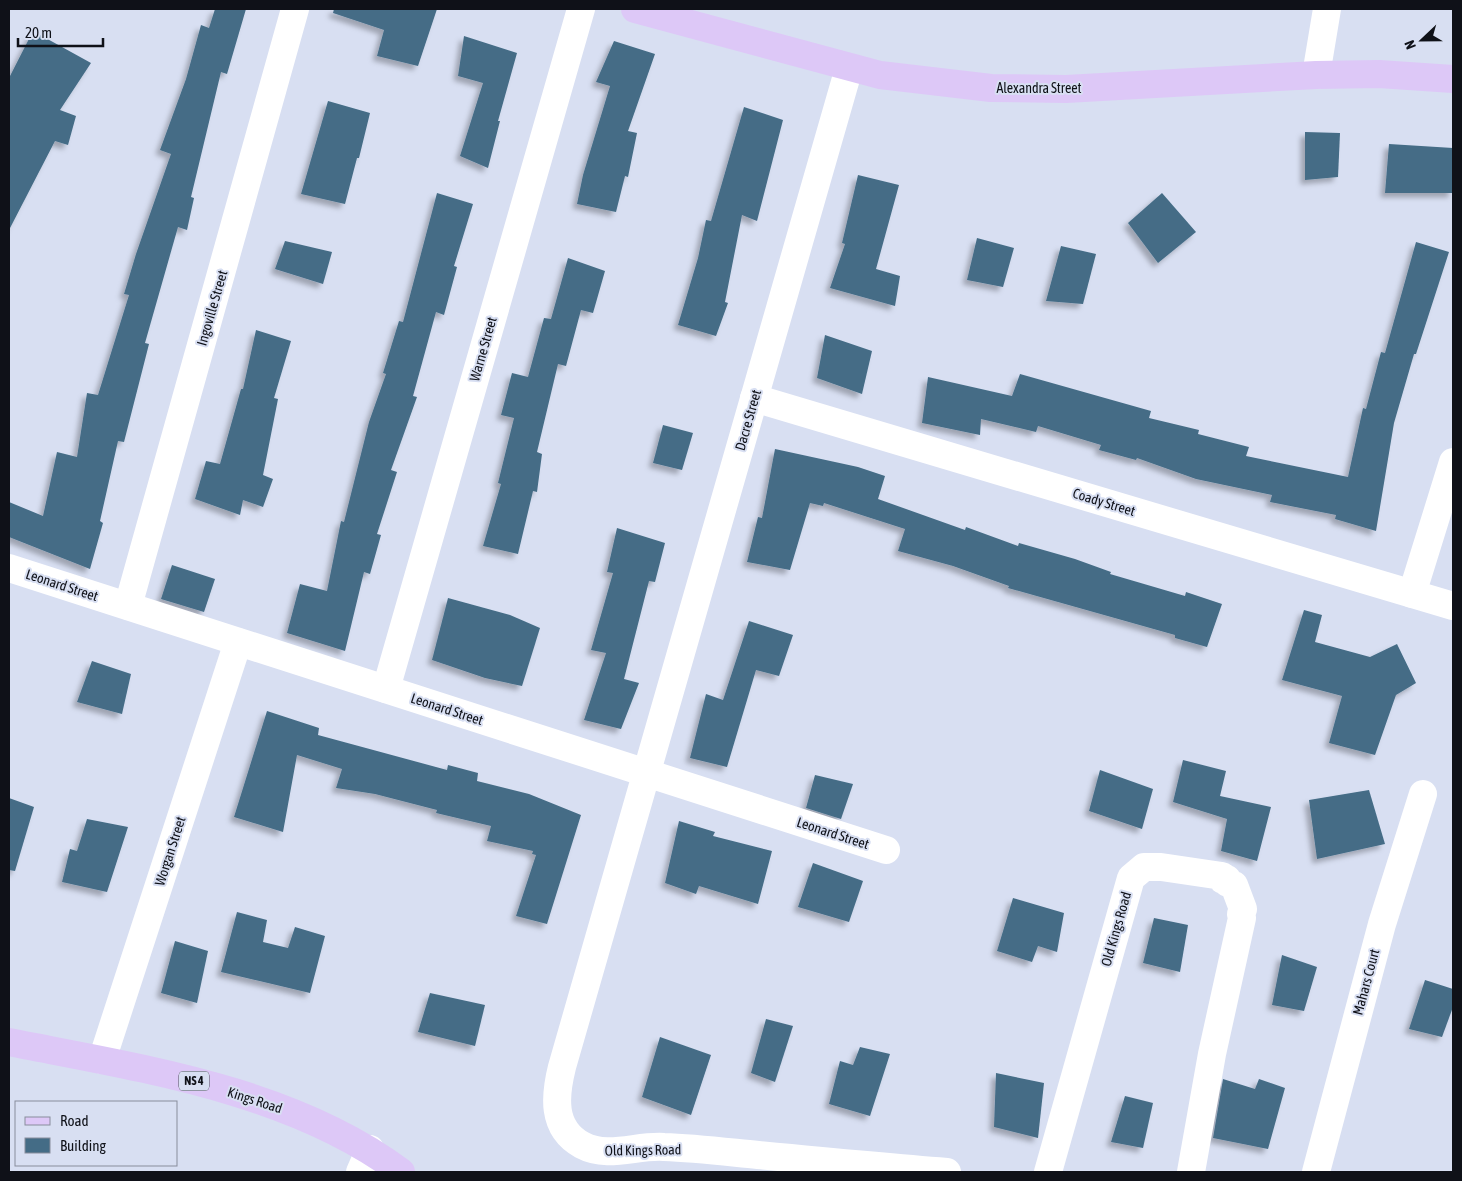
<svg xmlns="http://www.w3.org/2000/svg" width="1462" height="1181" viewBox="0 0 1462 1181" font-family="'Asap Condensed',sans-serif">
  <defs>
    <filter id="shadow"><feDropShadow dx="-4.5" dy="4.5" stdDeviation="2.5" flood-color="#0004"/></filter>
  </defs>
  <rect width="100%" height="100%" fill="#d8dff2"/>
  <!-- building -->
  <g fill="#446c86" filter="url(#shadow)">
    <polygon points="215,9 246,9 227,74 221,72 191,197 194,198 187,230 178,227 145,343 149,344 124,442 118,441 100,521 103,523 90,569 9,537 9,502 43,516 57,452 77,457 87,393 98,395 129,295 124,294 136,254 171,154 160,150 186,79 201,25 209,28"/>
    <polygon points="334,9 437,9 418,66 377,56 384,30 333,13"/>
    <polygon points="33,31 91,63 60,110 76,116 68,145 55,141 9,230 9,78"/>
    <polygon points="464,36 517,53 498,121 500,121 488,168 460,156 483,83 458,76"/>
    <polygon points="614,41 655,54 628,131 637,133 628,177 625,176 616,212 577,204 583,175 610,86 596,82"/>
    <polygon points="328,101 370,113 359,158 357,158 345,204 301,194"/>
    <polygon points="744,107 783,120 757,221 742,215 725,302 728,303 716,336 678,325 698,258 706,220 711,221"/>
    <polygon points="1305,132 1340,133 1338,177 1305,180"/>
    <polygon points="1389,144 1453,148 1453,193 1385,193"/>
    <polygon points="858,175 899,185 876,269 900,276 895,306 830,288 845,244 842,243"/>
    <polygon points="437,193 473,204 454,266 457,267 444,315 436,312 413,396 417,397 391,470 397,472 377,534 381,535 370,574 364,572 345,651 287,633 300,584 327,591 341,521 344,522 369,422 386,374 383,373 399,321 403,322"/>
    <polygon points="1162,193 1196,232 1158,263 1128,223"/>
    <polygon points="977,238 1014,248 1003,287 967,280"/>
    <polygon points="285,241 332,252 323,284 275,269"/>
    <polygon points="1416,242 1449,252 1416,354 1414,354 1394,423 1376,531 1335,519 1336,515 1270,502 1272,495 1196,479 1137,458 1136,460 1099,450 1101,445 1038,426 1036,432 981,419 980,435 922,423 928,377 1012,396 1020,374 1151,411 1149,418 1199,430 1198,434 1249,447 1246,456 1348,477 1363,408 1366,409 1381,352 1385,353"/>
    <polygon points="1061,246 1096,254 1083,304 1046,301"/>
    <polygon points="568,258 605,271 593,313 581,310 566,366 558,364 537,452 542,454 537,492 533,491 518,554 483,546 501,484 498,483 514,418 501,415 512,373 528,377 544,318 551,319"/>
    <polygon points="256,330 291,341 274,398 278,399 263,475 273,479 263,507 243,500 240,515 195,499 206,461 220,464 241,389 243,389"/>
    <polygon points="825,335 872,351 862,394 817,378"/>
    <polygon points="663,425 693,433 682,470 653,463"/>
    <polygon points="775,449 858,467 885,476 878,499 965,530 966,527 1018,546 1019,543 1075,559 1111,572 1110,574 1185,596 1186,592 1222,604 1207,647 1175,638 1175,635 1008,588 1009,586 953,566 898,551 905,529 824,503 823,506 810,503 790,570 747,562 758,517 762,518"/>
    <polygon points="617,528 665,543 655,582 649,581 624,679 639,683 621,729 584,720 606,653 591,650 613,573 607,572"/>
    <polygon points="172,565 215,579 204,612 161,599"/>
    <polygon points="448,598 510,615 540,628 522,686 485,678 432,660"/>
    <polygon points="1304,610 1322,615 1315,642 1370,657 1397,644 1416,683 1396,695 1375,755 1329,743 1342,696 1282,680"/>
    <polygon points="749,621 793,635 779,676 756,670 727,767 690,758 706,694 723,700"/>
    <polygon points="92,661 131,674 122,714 77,702"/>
    <polygon points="267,711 319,728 318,735 447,770 448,765 478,773 477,781 529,794 581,815 547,924 516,916 536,855 532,854 533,851 487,841 491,826 436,813 437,810 375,794 336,788 342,769 297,755 283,832 234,817"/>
    <polygon points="1183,760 1226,771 1220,796 1271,807 1257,861 1221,851 1227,819 1173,802"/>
    <polygon points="1100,770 1153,789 1142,829 1089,811"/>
    <polygon points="815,775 853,784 841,819 806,808"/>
    <polygon points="1369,790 1385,844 1317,859 1309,800"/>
    <polygon points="9,798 34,807 15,871 9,870"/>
    <polygon points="87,819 128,827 107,892 62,882 70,849 77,851"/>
    <polygon points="679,821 715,832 713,836 772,851 758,904 699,886 696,894 665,883"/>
    <polygon points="813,863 863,881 849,922 798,907"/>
    <polygon points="1013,898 1064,913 1057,952 1038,946 1032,962 997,951"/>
    <polygon points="237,912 267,920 263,942 288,948 295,927 325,936 310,993 221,972"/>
    <polygon points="1154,918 1188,925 1180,972 1143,963"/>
    <polygon points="175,941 208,951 197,1003 161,993"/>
    <polygon points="1282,955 1317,967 1304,1011 1272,1005"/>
    <polygon points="1425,980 1453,989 1453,1007 1442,1037 1409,1029"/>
    <polygon points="430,993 485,1005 475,1046 418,1032"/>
    <polygon points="766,1019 793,1026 775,1082 751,1073"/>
    <polygon points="660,1037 711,1055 691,1115 642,1097"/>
    <polygon points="860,1047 890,1054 870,1116 829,1104 840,1061 853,1065"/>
    <polygon points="996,1073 1044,1083 1038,1138 994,1127"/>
    <polygon points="1223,1079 1255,1089 1259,1079 1285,1088 1268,1149 1213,1138"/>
    <polygon points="1125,1096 1153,1103 1143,1148 1111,1142"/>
  </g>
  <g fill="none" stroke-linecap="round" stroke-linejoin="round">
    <!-- minor -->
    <g stroke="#fff" stroke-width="28">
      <path d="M849,68L562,1067C555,1095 551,1128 582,1145C608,1159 636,1145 664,1147C695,1148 727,1152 758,1155C821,1161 884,1167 947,1172"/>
      <polyline points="1316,75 1327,9"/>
      <polyline points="754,398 1453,606"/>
      <polyline points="9,568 886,850"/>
      <polyline points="1412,594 1453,462"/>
      <polyline points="128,606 295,9"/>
      <polyline points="386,689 581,9"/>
      <polyline points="102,1060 238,642"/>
      <polyline points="360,1172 370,1149"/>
      <polyline points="1048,1172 1131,878 1144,867 1161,867 1222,876 1223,880 1227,879 1228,883 1234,885 1243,909 1241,914 1242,918 1212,1054 1191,1172"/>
      <polyline points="1316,1172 1382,924 1423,794"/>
    </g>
    <!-- major -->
    <g stroke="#ddc8f7" stroke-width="28">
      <polyline points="635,9 880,75 991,88 1066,89 1316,75 1379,74 1453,79"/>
      <path d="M9,1042C140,1068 292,1090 401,1172"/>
    </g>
  </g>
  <g text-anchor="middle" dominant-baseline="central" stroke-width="4" stroke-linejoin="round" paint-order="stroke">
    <!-- shield labels -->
    <rect fill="#d8dff2" stroke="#4b4f59" stroke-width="1" x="179" y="1071.5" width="30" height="19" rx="4"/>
    <g font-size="12" font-weight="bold" fill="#0f1118">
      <text x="194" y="1081">NS 4</text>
    </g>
    <!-- street labels -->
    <g font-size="14" fill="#0f1118" stroke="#d8dff2">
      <text x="1039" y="88">Alexandra Street</text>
      <text transform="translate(212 308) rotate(-74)">Ingoville Street</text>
      <text transform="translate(483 349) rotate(-74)">Warne Street</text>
      <text transform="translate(748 420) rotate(-74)">Dacre Street</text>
      <text transform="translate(1104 502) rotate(17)">Coady Street</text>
      <text transform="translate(62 585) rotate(18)">Leonard Street</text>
      <text transform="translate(447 709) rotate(18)">Leonard Street</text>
      <text transform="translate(833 833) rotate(18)">Leonard Street</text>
      <text transform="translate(170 851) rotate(-72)">Worgan Street</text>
      <text transform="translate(1116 929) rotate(-74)">Old Kings Road</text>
      <text transform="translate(1366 982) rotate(-75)">Mahars Court</text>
      <text transform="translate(255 1100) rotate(18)">Kings Road</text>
      <text transform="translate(643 1150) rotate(-1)">Old Kings Road</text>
    </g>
  </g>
  <!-- border -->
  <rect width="1462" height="1181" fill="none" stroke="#0f1118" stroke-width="20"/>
  <!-- legend -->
  <rect x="15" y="1101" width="162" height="65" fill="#d8dff2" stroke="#888d9b"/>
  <rect x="25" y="1117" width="25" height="8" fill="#ddc8f7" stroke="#888d9b"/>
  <text x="60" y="1126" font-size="15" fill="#0f1118">Road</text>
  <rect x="25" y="1138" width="25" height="15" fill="#446c86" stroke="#888d9b"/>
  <text x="60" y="1151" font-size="15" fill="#0f1118">Building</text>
  <!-- north arrow -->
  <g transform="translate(1422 40) rotate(248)" stroke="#d8dff2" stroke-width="4" paint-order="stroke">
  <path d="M0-4L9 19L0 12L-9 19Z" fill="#0f1118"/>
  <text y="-8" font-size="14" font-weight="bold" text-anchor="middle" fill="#0f1118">N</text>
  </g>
  <!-- scale -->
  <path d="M18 38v8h85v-8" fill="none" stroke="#0f1118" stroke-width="2.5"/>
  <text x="25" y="38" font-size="15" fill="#0f1118" stroke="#d8dff2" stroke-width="4" paint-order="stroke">20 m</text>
</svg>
